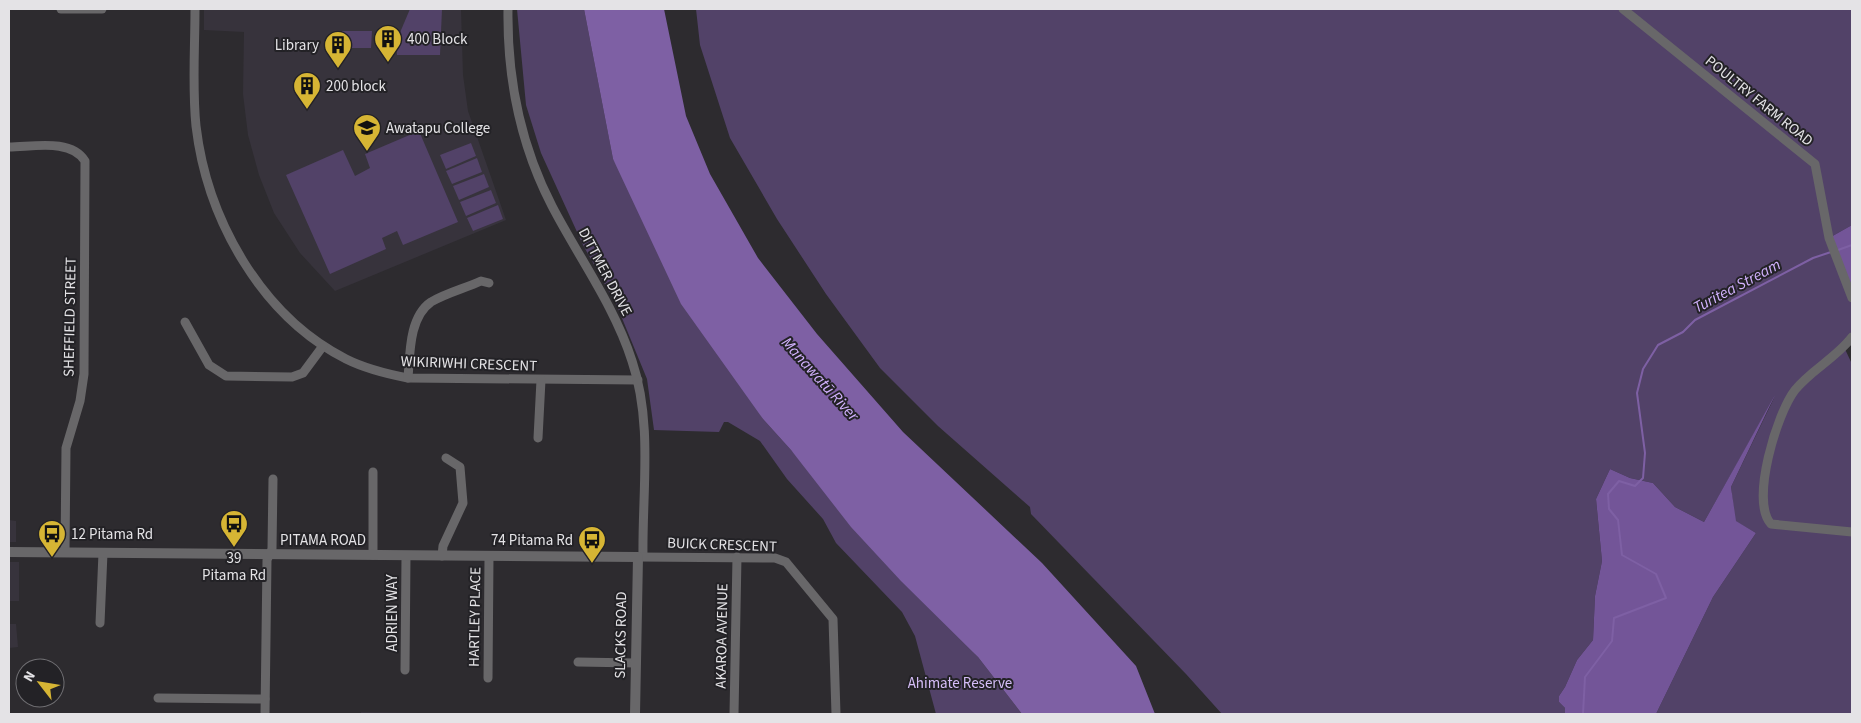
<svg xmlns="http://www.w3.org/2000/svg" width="1861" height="723" viewBox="0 0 1861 723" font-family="'Source Sans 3',sans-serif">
  <rect width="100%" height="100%" fill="#2d2b2f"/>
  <!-- built -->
  <g fill="#37333c">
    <polygon points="204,9 461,9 463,75 468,111 506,220 335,291 300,253 274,213 259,175 248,135 243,94 244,32 204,30"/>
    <polygon points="9,520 16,521 16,542 9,542"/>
    <rect x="9" y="562" width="10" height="39"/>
    <polygon points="9,624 16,624 18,647 9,648"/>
    <polygon points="361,712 480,714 361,714"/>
  </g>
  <!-- green -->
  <g fill="#524268">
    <polygon points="410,9 442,9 440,55 397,55 396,42"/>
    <polygon points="517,9 584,9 613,159 763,419 978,657 1022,714 936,714 915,636 902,612 836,543 823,519 787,479 760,441 728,422 724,422 719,432 654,430 647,379 617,306 583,245 541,153 526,105"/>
    <polygon points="696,9 1852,9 1852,225 1829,238 1852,298 1852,337 1844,347 1852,364 1852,714 1656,714 1713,597 1756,533 1735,521 1731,487 1774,398 1704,522 1675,507 1653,483 1630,478 1610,469 1596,499 1602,561 1595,596 1593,640 1577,660 1565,687 1559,696 1559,702 1565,708 1565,714 1222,714 1186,674 1031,514 1030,507 938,426 880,368 826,294 777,219 730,138 700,45"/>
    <polygon points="342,31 372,31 371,48 342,48"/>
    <polygon points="419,131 458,222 403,245 397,231 382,238 386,249 330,274 286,175 343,150 355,176 370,168 365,154"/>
    <polygon points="471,143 476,156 446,169 440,155"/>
    <polygon points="477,158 482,172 452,184 446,171"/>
    <polygon points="484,174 489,187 459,200 453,186"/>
    <polygon points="491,190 496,203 466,216 460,202"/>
    <polygon points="498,205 503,219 473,231 467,218"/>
  </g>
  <!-- forest -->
  <g fill="#735598">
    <polygon points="1852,225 1852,298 1829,238"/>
    <polygon points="1775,395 1731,487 1736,521 1756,533 1713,597 1656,714 1565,714 1565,708 1559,702 1559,696 1565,687 1577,660 1593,640 1595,596 1602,561 1596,499 1610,469 1630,478 1653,483 1675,507 1704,522"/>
  </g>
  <!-- water -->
  <polygon fill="#7e60a4" points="584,9 664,9 686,116 710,174 758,258 817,334 903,432 1042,563 1136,666 1155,714 1022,714 978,657 901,581 851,527 791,450 763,419 681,304 613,159"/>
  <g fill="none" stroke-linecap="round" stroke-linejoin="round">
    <!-- stream -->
    <g stroke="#7e60a4" stroke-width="2">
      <polyline points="1838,250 1852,245"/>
      <polyline points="1583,714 1585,677 1612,641 1614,618 1666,598 1656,574 1622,555 1618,520 1609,509 1608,494 1619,481 1635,486 1643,478 1645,453 1637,393 1643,369 1658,345 1683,332 1695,320 1813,258 1831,252"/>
    </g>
    <!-- minor -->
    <g stroke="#686769" stroke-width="9">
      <polyline points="61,9 102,9"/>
      <path d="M195,9C195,48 192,87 196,126C207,219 261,316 346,359C366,369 387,374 408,378L638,380"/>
      <path d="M508,9C507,79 520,144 552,206C579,258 614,305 632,361C653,423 642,492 643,556"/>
      <polyline points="1623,9 1815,164 1829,238 1852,298"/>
      <path d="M9,147C32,147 71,138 85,161L84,374L80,401L66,448L65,552"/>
      <polyline points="185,322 209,365 226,376 292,377 303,373 323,346"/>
      <path d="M1852,337C1836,358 1811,370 1795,390C1777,413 1750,501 1771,524L1852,532"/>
      <path d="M408,378C410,354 409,317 431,302C446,293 466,288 481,281L489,283"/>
      <polyline points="538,438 541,380"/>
      <polyline points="373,555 373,472"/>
      <polyline points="442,556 443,546 463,503 460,467 446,458"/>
      <polyline points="638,557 775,558 786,562 833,619 836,714"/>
      <polyline points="100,623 103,553"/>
      <polyline points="578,662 636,663"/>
      <polyline points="405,670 406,556"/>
      <polyline points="488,678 489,557"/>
      <polyline points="158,698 265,699"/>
      <polyline points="265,714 267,560 272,549 273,479"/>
      <polyline points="734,714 737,557"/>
    </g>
    <!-- tertiary -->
    <polyline stroke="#686769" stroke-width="10" points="9,552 638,557 635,714"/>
  </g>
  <!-- icons -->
  <defs>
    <symbol id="building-pin" viewBox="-11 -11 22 30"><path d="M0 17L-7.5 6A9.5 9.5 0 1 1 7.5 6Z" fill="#d6b534" stroke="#232226"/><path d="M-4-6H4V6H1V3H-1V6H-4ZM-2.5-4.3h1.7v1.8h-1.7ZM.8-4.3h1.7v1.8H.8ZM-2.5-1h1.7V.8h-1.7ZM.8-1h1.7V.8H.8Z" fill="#111"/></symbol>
    <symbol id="school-pin" viewBox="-11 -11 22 30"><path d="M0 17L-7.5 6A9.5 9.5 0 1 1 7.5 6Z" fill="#d6b534" stroke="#232226"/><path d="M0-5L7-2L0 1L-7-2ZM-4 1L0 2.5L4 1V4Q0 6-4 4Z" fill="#111"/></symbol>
    <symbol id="bus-pin" viewBox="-11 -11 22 30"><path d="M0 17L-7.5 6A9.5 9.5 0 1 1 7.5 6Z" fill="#d6b534" stroke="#232226"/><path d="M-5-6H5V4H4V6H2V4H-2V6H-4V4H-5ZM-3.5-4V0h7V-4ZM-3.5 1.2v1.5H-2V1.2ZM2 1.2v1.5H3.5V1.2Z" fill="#111"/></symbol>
  </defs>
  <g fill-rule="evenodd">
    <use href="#building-pin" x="372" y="23" width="32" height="43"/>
    <use href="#building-pin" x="322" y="29" width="32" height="43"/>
    <use href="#building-pin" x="291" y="70" width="32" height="43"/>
    <use href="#school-pin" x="351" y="112" width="32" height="43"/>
    <use href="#bus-pin" x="218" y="508" width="32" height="43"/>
    <use href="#bus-pin" x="36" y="518" width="32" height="43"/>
    <use href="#bus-pin" x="576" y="524" width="32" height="43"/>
  </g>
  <g text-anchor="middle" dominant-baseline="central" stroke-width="4" stroke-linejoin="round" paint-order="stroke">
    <!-- poi labels -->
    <g font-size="15" fill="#e4e3e6" stroke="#232226" text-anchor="start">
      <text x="407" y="39">400 Block</text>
      <text x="319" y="45" text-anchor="end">Library</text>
      <text x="326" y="86">200 block</text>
      <text x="386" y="128">Awatapu College</text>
      <text x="71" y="534">12 Pitama Rd</text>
      <text x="573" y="540" text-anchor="end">74 Pitama Rd</text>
      <text x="234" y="558" text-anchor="middle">39<tspan x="234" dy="17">Pitama Rd</tspan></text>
    </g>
    <!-- street labels -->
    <g font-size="15" fill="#e4e3e6" stroke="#232226">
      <text transform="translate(1759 101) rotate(39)">POULTRY FARM ROAD</text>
      <text transform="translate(605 272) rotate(62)">DITTMER DRIVE</text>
      <text transform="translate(70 317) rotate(-89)">SHEFFIELD STREET</text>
      <text transform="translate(469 364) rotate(2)">WIKIRIWHI CRESCENT</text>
      <text x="323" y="540">PITAMA ROAD</text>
      <text transform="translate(722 545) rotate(2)">BUICK CRESCENT</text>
      <text transform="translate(392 613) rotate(-90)">ADRIEN WAY</text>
      <text transform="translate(475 617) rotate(-89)">HARTLEY PLACE</text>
      <text transform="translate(621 635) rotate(-89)">SLACKS ROAD</text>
      <text transform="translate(722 636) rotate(-89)">AKAROA AVENUE</text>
    </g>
    <!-- park labels -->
    <g font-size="15" fill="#d6bef8" stroke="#232226">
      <text x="960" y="683">Ahimate Reserve</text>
    </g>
    <!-- water labels -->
    <g font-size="16" font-style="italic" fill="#d2b2fe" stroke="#232226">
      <text transform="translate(1737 286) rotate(-28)">Turitea Stream</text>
      <text transform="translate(820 379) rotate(48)">Manawatū River</text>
    </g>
  </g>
  <!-- border -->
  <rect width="1861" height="723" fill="none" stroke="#e4e3e6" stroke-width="20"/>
  <!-- north arrow -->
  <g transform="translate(40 683) rotate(301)"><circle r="24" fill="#232226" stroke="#706f73"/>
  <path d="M0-4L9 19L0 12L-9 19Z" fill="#d6b534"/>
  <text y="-8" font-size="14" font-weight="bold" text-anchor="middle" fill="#e4e3e6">N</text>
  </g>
</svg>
